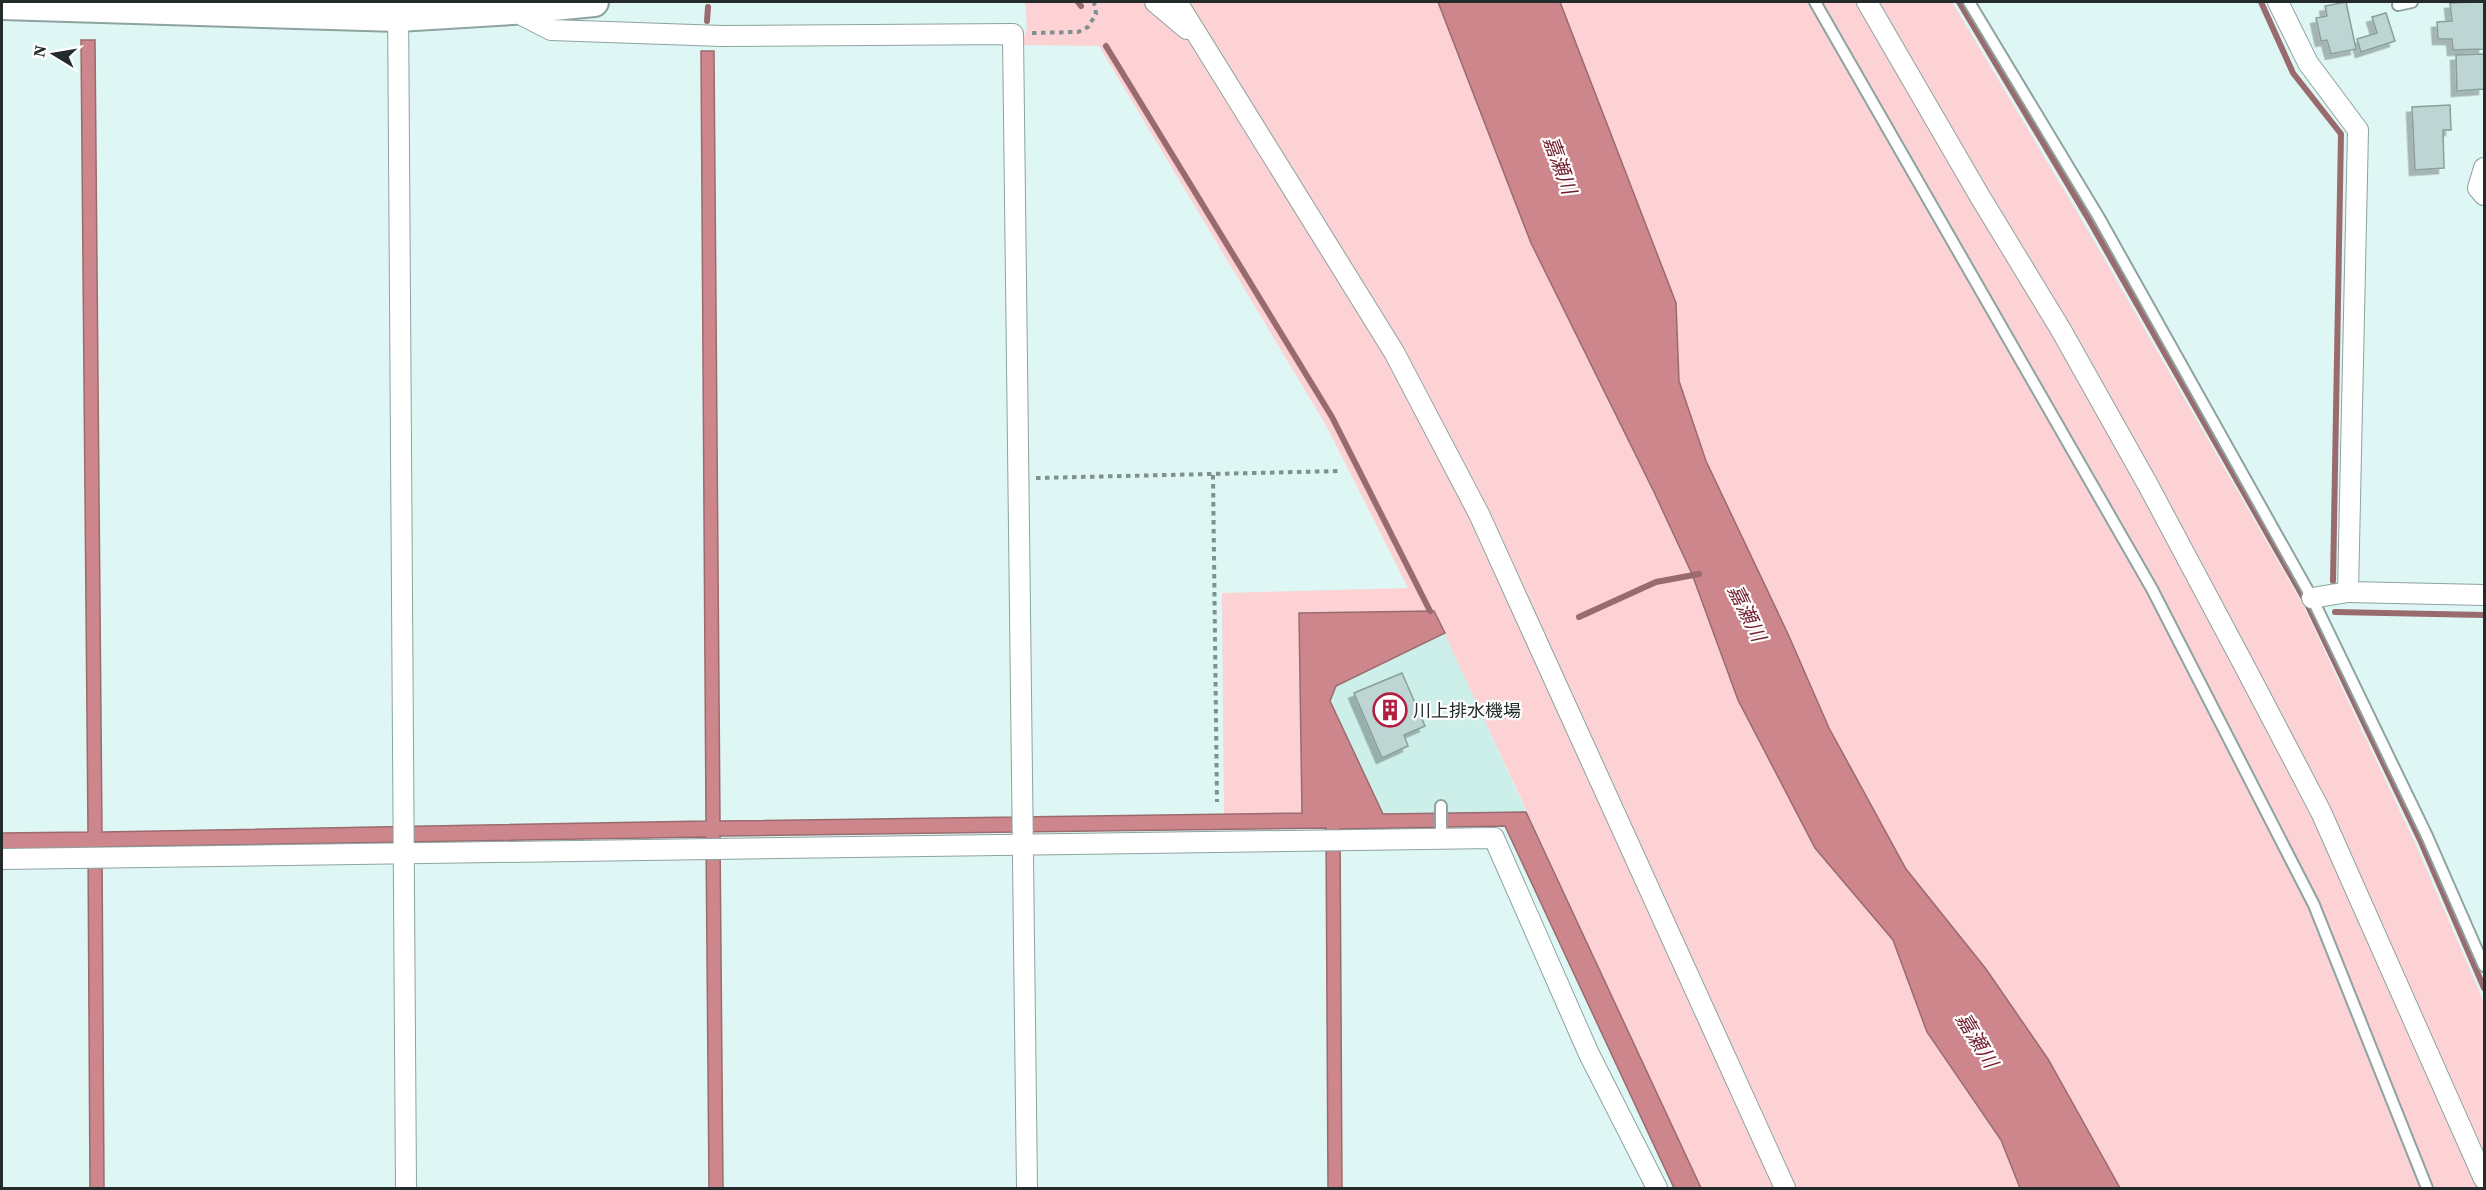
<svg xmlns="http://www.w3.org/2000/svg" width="2486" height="1190" viewBox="0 0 2486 1190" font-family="'Source Serif 4','Noto Sans JP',serif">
  <defs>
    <filter id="shadow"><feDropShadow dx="-5.5" dy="5.5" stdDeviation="0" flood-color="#0004"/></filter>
  </defs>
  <rect width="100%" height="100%" fill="#dff7f4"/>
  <!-- built -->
  <polygon fill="#cdefea" points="1445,633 1526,812 1383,815 1330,701 1336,686"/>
  <!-- green -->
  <g fill="#fcd2d5">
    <polygon points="1025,2 1438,2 1531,243 1654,492 1815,848 1893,940 1927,1032 2001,1140 2020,1188 1701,1188 1434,611 1299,614 1302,813 1224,814 1222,593 1408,588 1327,427 1099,46 1021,45 1027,28"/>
    <polygon points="1560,2 1952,2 2082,220 2303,605 2415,843 2484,1002 2484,1188 2120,1188 2048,1059 1986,969 1906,869 1829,728 1788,634 1706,461 1679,381 1676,303"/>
  </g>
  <!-- water -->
  <g fill="#cd868b" stroke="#9a6b6e" stroke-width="1.5">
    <polygon points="1438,2 1560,2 1676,303 1679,381 1706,461 1788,634 1829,728 1906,869 1986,969 2048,1059 2120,1188 2020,1188 2001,1140 1927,1032 1893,940 1815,848 1738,700 1692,574 1654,492 1531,243"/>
    <polygon points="81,40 95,40 102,832 706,821 701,51 714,51 720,821 1302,813 1299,613 1434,611 1445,633 1336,686 1330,701 1383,814 1526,812 1701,1188 1674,1188 1505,826 1340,829 1342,1188 1328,1188 1326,828 720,836 723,1188 709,1188 706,837 102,847 104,1188 90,1188 88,848 2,849 2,833 88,832"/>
  </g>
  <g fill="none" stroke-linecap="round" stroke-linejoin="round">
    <!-- stream -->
    <g stroke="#9a6b6e" stroke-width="6">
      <polyline points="1078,2 1081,6"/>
      <polyline points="1959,2 2089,220 2306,602 2421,842 2484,988"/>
      <polyline points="2261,2 2293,73 2341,134 2333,581"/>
      <polyline points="707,21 708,7"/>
      <polyline points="1106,46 1332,417 1430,611"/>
      <polyline points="2335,612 2484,615"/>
      <polyline points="1579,617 1656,582 1699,574"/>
    </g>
  </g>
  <!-- building -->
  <g fill="#bed6d3" stroke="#889f9b" stroke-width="1.5" filter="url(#shadow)">
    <polygon points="2346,2 2356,49 2331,54 2327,40 2321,41 2316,18 2327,16 2325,6"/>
    <polygon points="2474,2 2484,2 2484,49 2453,50 2452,39 2438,39 2437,22 2452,21 2450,3"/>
    <polygon points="2386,13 2395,41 2361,52 2357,39 2377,33 2372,17"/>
    <polygon points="2484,54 2484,89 2457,91 2456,55"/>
    <polygon points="2450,105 2451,130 2443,130 2444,168 2415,170 2412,107"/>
    <polygon points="1402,673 1425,726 1404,735 1408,746 1382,758 1354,693"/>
  </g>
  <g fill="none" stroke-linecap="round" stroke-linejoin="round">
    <defs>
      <g id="lane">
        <polyline points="1815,2 2152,589 2314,905 2427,1188"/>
        <polyline points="1969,2 2098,216 2312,598 2427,836 2484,966"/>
        <polyline points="2398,5 2412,2"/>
        <polyline points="1441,839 1441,806"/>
      </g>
      <g id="street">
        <polyline points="398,2 406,1188"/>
        <polyline points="1155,2 1187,29"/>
        <polyline points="1177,2 1394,352 1479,514 1785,1188"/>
        <polyline points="1867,2 1979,195 2061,330 2148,485 2245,667 2321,812 2484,1179"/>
        <polyline points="2278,2 2308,63 2358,130 2348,592 2484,595"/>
        <polyline points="512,10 551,30 722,36 1013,34 1027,1188"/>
        <polyline points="2484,168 2478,188 2484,195"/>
        <polyline points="2312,598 2348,592"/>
        <polyline points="2,859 1494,838 1589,1054 1657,1188"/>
      </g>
      <polyline id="secondary" points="2,5 398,17 512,10 594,2"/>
    </defs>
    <!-- lane casing -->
    <use href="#lane" stroke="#8da3a0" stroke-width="14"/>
    <!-- street casing -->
    <use href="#street" stroke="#8da3a0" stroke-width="22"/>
    <!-- secondary casing -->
    <use href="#secondary" stroke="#8da3a0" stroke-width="32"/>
    <!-- path -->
    <g stroke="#7f908e" stroke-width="4" stroke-dasharray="4.5 4.5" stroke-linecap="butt">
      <polyline points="1032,33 1078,32 1088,27 1096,14 1094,2"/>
      <polyline points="1213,475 1217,802"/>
      <polyline points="1036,478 1341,471"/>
    </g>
    <!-- lane -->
    <use href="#lane" stroke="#fff" stroke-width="10"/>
    <!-- street -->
    <use href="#street" stroke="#fff" stroke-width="20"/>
    <!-- secondary -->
    <use href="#secondary" stroke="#fff" stroke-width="28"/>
  </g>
  <!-- icons -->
  <defs>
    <symbol id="building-ring" viewBox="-11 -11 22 22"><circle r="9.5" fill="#fff" stroke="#b11e41" stroke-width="1.5"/><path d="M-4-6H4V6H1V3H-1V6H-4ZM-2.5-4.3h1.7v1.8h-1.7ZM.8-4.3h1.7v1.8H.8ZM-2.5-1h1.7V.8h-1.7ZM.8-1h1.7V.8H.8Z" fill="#b11e41"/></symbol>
  </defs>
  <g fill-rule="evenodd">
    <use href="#building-ring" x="1371" y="691" width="38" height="38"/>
  </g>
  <g text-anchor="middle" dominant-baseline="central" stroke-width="4.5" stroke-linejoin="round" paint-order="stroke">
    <!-- poi labels -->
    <g font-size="18" fill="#232c2b" stroke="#fff" text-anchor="start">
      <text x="1413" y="710">川上排水機場</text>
    </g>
    <!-- water labels -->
    <g font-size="20" font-style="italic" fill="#721d2d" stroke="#fff">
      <text transform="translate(1560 165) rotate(70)">嘉瀬川</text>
      <text transform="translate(1747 613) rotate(64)">嘉瀬川</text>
      <text transform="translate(1977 1040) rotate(59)">嘉瀬川</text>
    </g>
  </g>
  <!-- border -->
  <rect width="2486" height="1190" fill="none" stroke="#232c2b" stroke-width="6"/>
  <!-- north arrow -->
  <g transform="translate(54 54) rotate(281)" stroke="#ffffff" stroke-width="4.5" paint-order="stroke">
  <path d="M0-4.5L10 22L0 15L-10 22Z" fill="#232c2b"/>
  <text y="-9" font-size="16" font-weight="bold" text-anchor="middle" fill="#232c2b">N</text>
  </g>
</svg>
